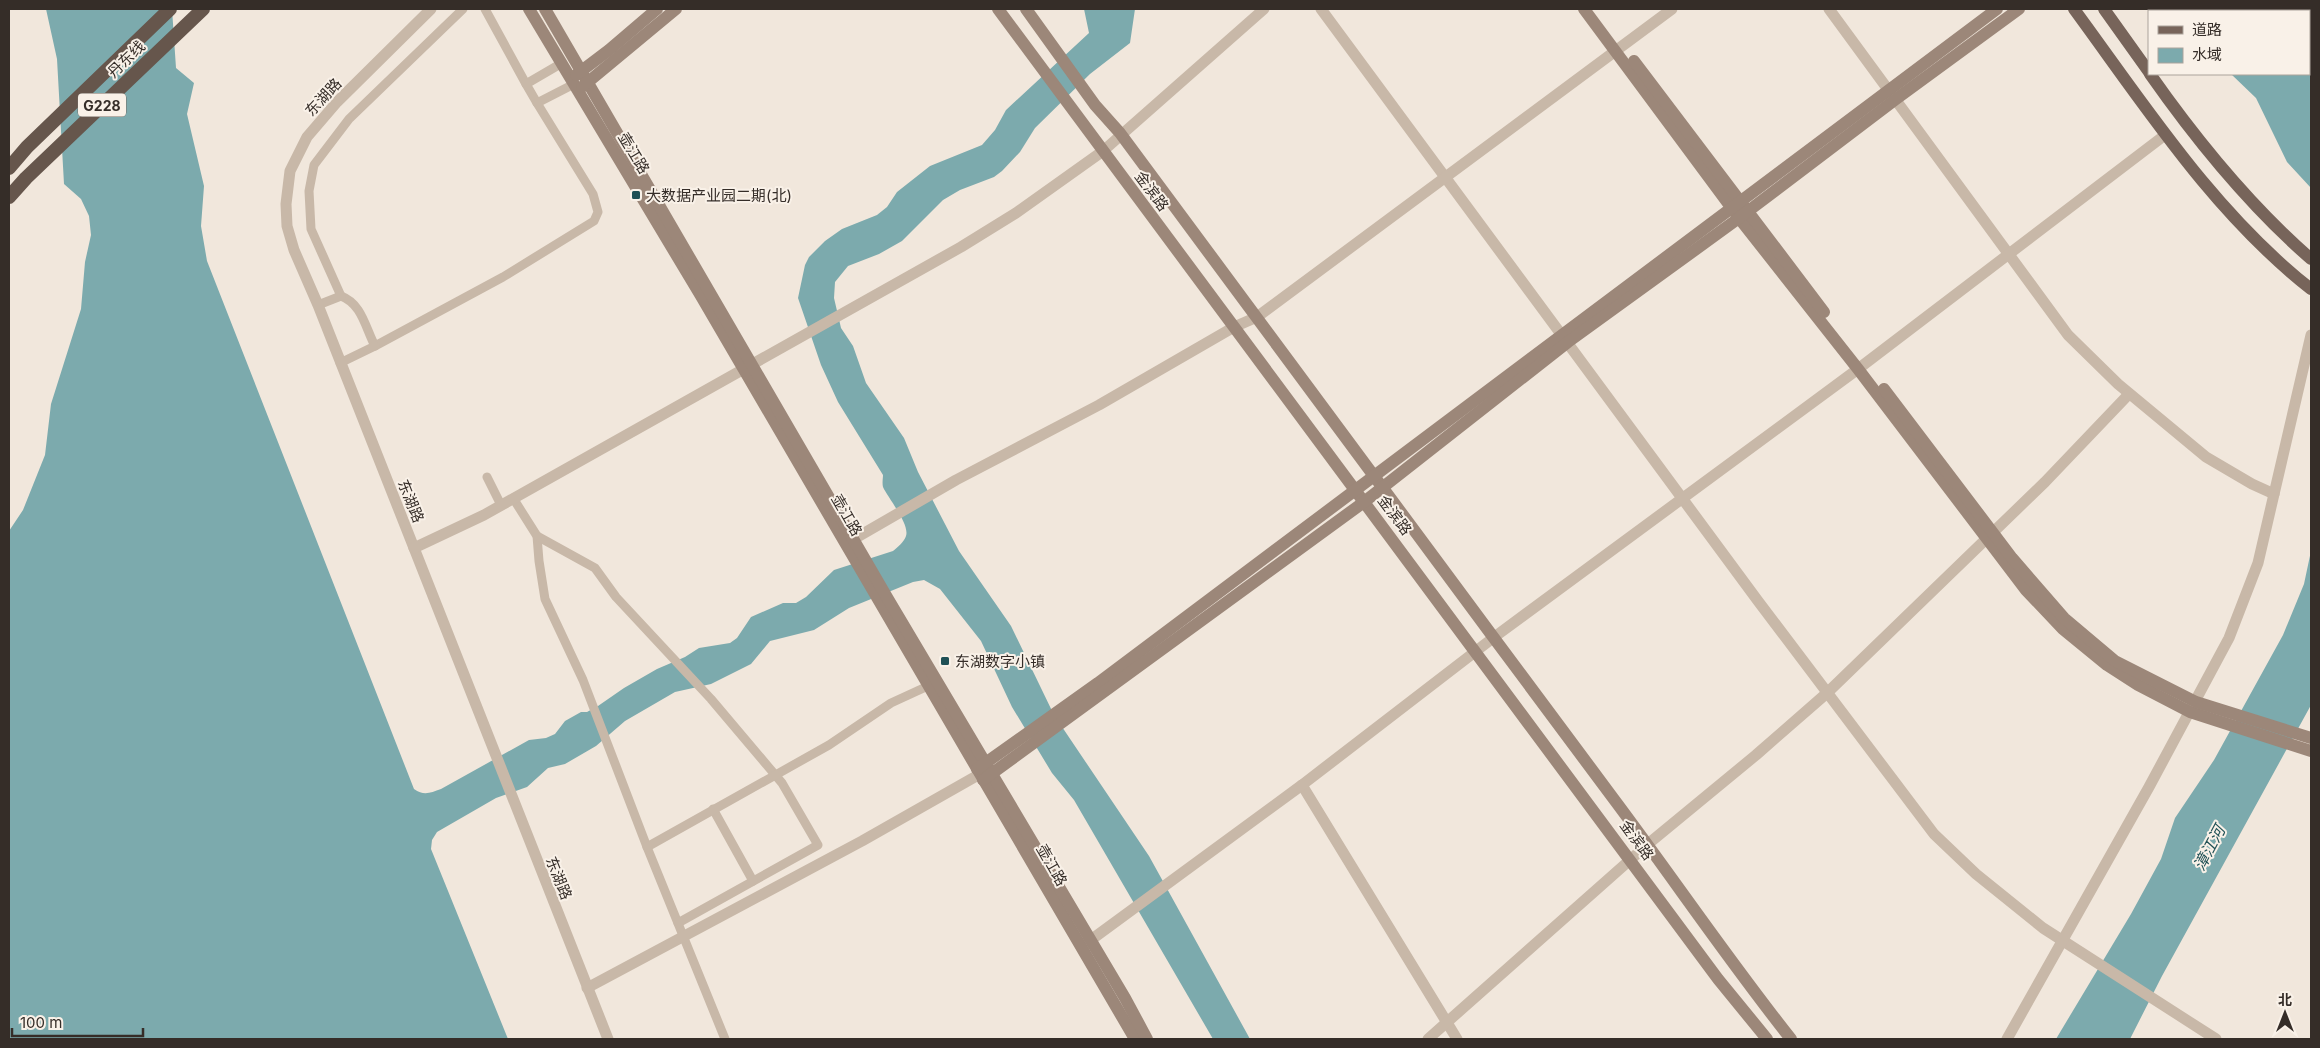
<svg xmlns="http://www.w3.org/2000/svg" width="2320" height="1048" viewBox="0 0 2320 1048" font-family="Inter,'Noto Sans SC',sans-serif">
  <rect width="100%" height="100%" fill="#f1e7dc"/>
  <!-- water -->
  <g fill="#7caaad">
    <path d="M46,9H172L176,68L194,83L187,114L204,186L201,226L207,261L414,789C424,796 430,793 441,789L529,740L546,738L555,734L565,721L581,712H587L598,706L624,688L657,669L685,657L699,648L730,643L737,638L751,617L783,603H796L806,597L834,570L893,551C898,547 904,542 906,536C910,524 888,498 883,487C882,483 883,478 883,475L838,402L821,365L798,298L805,265L809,257L825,241L842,229L877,215L887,207L897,192L930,166L982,145L995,130L1006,110L1089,33L1084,9H1135L1130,43L1090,74L1035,128L1020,152L1002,171L994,177L960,190L943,200L902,241L879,254L848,266L835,282L834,298L841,328L853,346L866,383L904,438L918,472L959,551L1011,626L1054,715L1149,856L1250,1039H1213L1074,800L1052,773L1012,707L981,641L940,589L924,580L913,582L849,608L814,630L770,641L751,664L711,684L675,692L625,721L596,746L565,764L548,768L527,787L496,798L437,832L432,840L431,849L508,1039H9V531L23,510L45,455L51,404L81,309L85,262L91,235L89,216L81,199L64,184L57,59Z"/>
    <polygon points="2309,69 2311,73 2311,188 2287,162 2256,98 2231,74 2309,74"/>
    <polygon points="2311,551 2311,705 2162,976 2130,1039 2056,1039 2131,914 2161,859 2175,818 2214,760 2283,635 2304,584"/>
  </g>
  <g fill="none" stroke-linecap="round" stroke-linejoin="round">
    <!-- minor -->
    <g stroke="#c8b8a8" stroke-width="9">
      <polyline points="485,9 526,84"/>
      <polyline points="562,63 526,84 537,103 574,84"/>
      <path d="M341,296C362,304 365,327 375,346L503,277L594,221L598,212L593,194L537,103"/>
      <polyline points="318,305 341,296 311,229 309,191 314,165 349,119 463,9"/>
      <polyline points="340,363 375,346"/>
      <polyline points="487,477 501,505"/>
      <polyline points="513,498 537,536 539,561 545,599 583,680 647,847 725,1039"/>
      <polyline points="537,536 595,568 616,597 711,699 782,783 818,845 678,923"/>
      <polyline points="713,809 753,881"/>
      <polyline points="647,847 829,745 891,703 928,686"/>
    </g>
    <!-- tertiary -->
    <g stroke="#c8b8a8" stroke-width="11">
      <polyline points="431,9 337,102 307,137 290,171 286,204 287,226 294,250 318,305 608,1039"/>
      <polyline points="1321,9 1758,601 1934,834 1976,874 2043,928 2216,1039"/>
      <polyline points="1829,9 2068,335 2118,384 2206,457 2252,484 2274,494"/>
      <polyline points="847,543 956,480 1099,405 1234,327 1257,317 1672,9"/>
      <polyline points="414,548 484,515 961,247 1016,213 1103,151 1264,9"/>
      <polyline points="1302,785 1457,1039"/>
      <polyline points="1084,945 1302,785 1493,638 1858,369 2165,135"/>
      <polyline points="587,988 862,841 980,774"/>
      <polyline points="1428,1039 1648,844 1756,755 1827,693 2045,482 2129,394"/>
      <polyline points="2007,1039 2149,787 2229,638 2258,563 2311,335"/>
    </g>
    <!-- secondary -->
    <g stroke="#9c8779" stroke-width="12">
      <polyline points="529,9 701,296 1135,1039"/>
      <polyline points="545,9 888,599 1125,998 1147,1039"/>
      <polyline points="998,9 1718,979 1767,1039"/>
      <path d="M1026,9L1095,105L1120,133C1285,355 1448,577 1613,798C1673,878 1729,961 1791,1039"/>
      <polyline points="1584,9 1739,218 1858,369 2026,590 2063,629 2107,665 2138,685 2190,712 2311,751"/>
      <polyline points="1634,61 1824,312"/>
      <polyline points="576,75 609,50 657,9"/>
      <polyline points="582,87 676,9"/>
      <polyline points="1884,389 2012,558 2064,618 2115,661 2196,702 2311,738"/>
      <polyline points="977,769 1098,683 1997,9"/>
      <polyline points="983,780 1364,502 1568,342 1739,218 1896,99 2019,9"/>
    </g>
    <!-- primary -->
    <g stroke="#77645a" stroke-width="12">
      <path d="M2074,9C2146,107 2214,213 2311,289"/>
      <polyline points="2104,9 2149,72"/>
      <path d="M2150,74C2197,141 2249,205 2311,259"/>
    </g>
    <!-- trunk -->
    <g stroke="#66564c" stroke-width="14">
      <polyline points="9,168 27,147 170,9"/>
      <polyline points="9,197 26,178 203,9"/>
    </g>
  </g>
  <!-- markers -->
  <g fill="#1f5055" stroke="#f9f1e8" stroke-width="2">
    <rect x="631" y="190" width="10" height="10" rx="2.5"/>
    <rect x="940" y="656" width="10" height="10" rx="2.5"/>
  </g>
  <g text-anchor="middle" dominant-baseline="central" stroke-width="4" stroke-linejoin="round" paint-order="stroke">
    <!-- shield labels -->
    <rect fill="#f9f1e8" stroke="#706862" stroke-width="1" x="78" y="93.5" width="48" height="23" rx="4"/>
    <g font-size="14" font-weight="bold" fill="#352d28">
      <text x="102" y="105">G228</text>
    </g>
    <!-- street labels -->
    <g font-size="15" fill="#352d28" stroke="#f9f1e8">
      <text transform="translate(126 59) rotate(-44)">丹东线</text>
      <text transform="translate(323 97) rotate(-47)">东湖路</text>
      <text transform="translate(634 153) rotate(59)">壶江路</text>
      <text transform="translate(1152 191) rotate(53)">金滨路</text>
      <text transform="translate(411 501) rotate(68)">东湖路</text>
      <text transform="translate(847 515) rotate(60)">壶江路</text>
      <text transform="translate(1395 515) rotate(53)">金滨路</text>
      <text transform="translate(1637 840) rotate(54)">金滨路</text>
      <text transform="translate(1052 865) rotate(60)">壶江路</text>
      <text transform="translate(559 878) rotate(68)">东湖路</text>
    </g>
    <!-- poi labels -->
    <g font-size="15" fill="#352d28" stroke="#f9f1e8" text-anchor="start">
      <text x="646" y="195">大数据产业园二期(北)</text>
      <text x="955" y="661">东湖数字小镇</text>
    </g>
    <!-- water labels -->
    <g font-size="16" font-style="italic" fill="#1f5055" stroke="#f9f1e8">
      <text transform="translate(2209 848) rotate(-62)">漳江河</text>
    </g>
  </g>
  <!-- border -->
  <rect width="2320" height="1048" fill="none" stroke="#352d28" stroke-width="20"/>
  <!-- legend -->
  <rect x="2148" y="10" width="162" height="65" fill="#f9f1e8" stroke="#aba39b"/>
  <rect x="2158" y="26" width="25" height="8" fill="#77645a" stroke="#aba39b"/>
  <text x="2192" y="35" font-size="15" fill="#352d28">道路</text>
  <rect x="2158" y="48" width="25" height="15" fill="#7caaad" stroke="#aba39b"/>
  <text x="2192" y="60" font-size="15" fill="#352d28">水域</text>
  <!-- north arrow -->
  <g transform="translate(2285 1013)" stroke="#f9f1e8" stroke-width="4" paint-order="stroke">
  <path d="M0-4L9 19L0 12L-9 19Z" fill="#352d28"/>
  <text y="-8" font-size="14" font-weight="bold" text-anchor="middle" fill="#352d28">北</text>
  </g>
  <!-- scale -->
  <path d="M12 1028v8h131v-8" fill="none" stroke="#352d28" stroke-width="2.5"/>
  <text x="20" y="1028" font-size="15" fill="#352d28" stroke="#f9f1e8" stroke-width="4" paint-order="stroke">100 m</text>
</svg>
